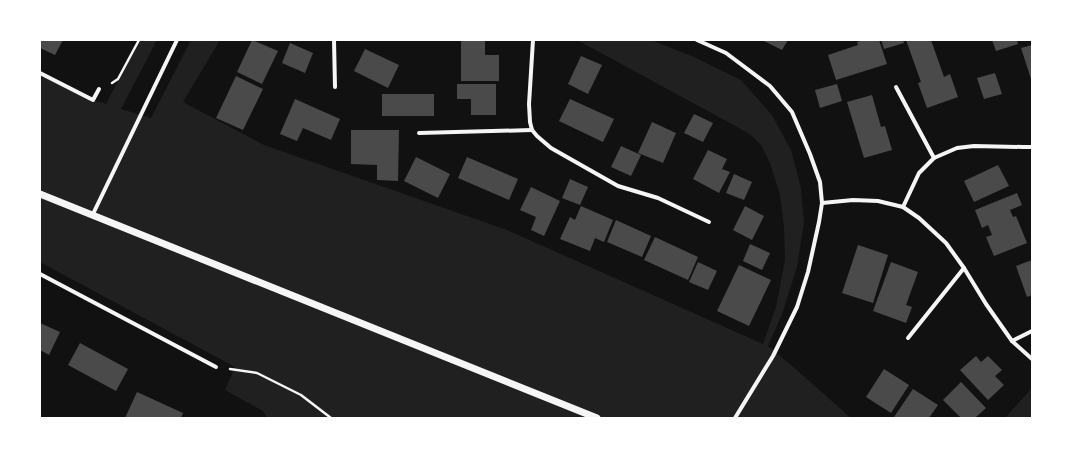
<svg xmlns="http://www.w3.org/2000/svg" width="1072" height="458" viewBox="0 0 1072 458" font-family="Quicksand,sans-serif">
  <rect width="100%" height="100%" fill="#111"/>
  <!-- green -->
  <g fill="#202020">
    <polygon points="139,40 157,40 121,109 151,118 191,40 220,40 183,102 264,145 507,230 763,344 776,307 785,260 784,227 780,195 770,163 761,145 752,136 741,129 577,40 651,40 694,57 741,80 772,115 791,150 801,188 804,223 797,267 782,314 768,346 791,365 851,418 267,418 263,411 225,390 235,367 40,262 40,73 93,100 106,104"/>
    <polygon points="1032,388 1032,418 1005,418"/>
  </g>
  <!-- building -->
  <g fill="#4a4a4a">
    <polygon points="40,40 63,40 55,55 40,48"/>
    <polygon points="252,40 278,51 262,84 237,72"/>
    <polygon points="461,40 485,40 485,55 499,55 499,81 461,81"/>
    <polygon points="762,40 788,40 782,50"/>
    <polygon points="863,40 879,40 887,64 836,80 828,55 858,45 857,42"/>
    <polygon points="881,40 903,40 904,43 884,49"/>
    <polygon points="906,40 931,40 944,77 950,74 958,97 927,108 918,83 921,82"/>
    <polygon points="992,40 1017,40 1018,44 996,51"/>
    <polygon points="290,43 313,53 305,73 282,63"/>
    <polygon points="1032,45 1032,82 1021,48"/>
    <polygon points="365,49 399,65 388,88 354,71"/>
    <polygon points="581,56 602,65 588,94 568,84"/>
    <polygon points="995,73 1002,94 984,99 977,78"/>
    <polygon points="236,76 263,89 243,130 216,118"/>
    <polygon points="457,84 496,84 496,115 471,115 471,99 457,99"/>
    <polygon points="837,84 842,101 820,108 815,90"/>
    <rect x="382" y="94" width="52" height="22"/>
    <polygon points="872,95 881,127 885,126 892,150 864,158 847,102"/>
    <polygon points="295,99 340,119 331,140 303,128 297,141 280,134"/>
    <polygon points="570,99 614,119 603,142 559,121"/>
    <polygon points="694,114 713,123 703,142 684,133"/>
    <polygon points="652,122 676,133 663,163 638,153"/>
    <polygon points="351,130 399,130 398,181 377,180 377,165 351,164"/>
    <polygon points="621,146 641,155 631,176 611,167"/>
    <polygon points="708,150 727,159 722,169 730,172 719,193 693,179"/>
    <polygon points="416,157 450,174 438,198 404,181"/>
    <polygon points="467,157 518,179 509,200 458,178"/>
    <polygon points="998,165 1009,186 974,202 964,181"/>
    <polygon points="734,174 752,182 744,200 726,193"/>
    <polygon points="570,179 588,187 580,205 562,198"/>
    <polygon points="531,187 560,201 544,236 531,230 536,217 520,210"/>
    <polygon points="1017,193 1022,205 1010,210 1013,217 1016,216 1027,243 994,256 986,237 992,235 988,225 982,228 975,210"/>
    <polygon points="581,206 613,220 604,242 595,238 590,251 560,239 570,217 575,220"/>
    <polygon points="745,206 764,216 752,240 733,230"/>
    <polygon points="616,220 651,236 642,257 607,242"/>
    <polygon points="655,237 698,257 688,280 644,260"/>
    <polygon points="750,244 770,253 762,270 743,261"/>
    <polygon points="858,245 888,255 873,303 842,293"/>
    <polygon points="1032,260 1032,295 1027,297 1016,266"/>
    <polygon points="698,262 717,271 708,290 689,282"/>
    <polygon points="891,262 918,272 906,305 912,307 906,323 873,311"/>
    <polygon points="739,265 771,280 749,326 717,311"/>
    <polygon points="40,323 60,332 49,355 40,350"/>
    <polygon points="80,343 128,369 116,391 68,365"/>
    <polygon points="976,356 981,362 988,356 1002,370 995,376 1004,385 988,400 960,370"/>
    <polygon points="884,369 909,385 891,413 866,397"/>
    <polygon points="961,382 986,408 975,418 961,418 943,400"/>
    <polygon points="913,389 938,405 929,418 895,418 894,417"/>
    <polygon points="137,392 183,413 181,418 125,418"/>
  </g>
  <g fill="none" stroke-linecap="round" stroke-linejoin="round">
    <!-- path -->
    <g stroke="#f5f5f5" stroke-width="2.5">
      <polyline points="112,83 118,79 139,40"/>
      <polyline points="230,369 257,373 301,395 331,418"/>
    </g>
    <!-- minor -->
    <g stroke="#f5f5f5" stroke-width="4">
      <polyline points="334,40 335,87"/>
      <polyline points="533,40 529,104 530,122 532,130 537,136 551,148 618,186 658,198 709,222"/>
      <polyline points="697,40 726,53 770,86 792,112 810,154 820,182 822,203 819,222 808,272 797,307 773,356 735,418"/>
      <polyline points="40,73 93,100 99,89"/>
      <polyline points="896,87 934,158"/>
      <polyline points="419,133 532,130"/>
      <polyline points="822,203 853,200 878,201 903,207 919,218 946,243 964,268 986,304 1012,341 1032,359"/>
      <polyline points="903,207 919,173 934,158 957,148 974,146 1023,147 1032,147"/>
      <polyline points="92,216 177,40"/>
      <polyline points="40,274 216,367"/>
      <polyline points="908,338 964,268"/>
      <polyline points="1012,341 1032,331"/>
    </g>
    <!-- tertiary -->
    <polyline stroke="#f5f5f5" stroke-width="7" points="40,194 597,418"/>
  </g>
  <!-- border -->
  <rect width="1072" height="458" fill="none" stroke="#ffffff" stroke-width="82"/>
</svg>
